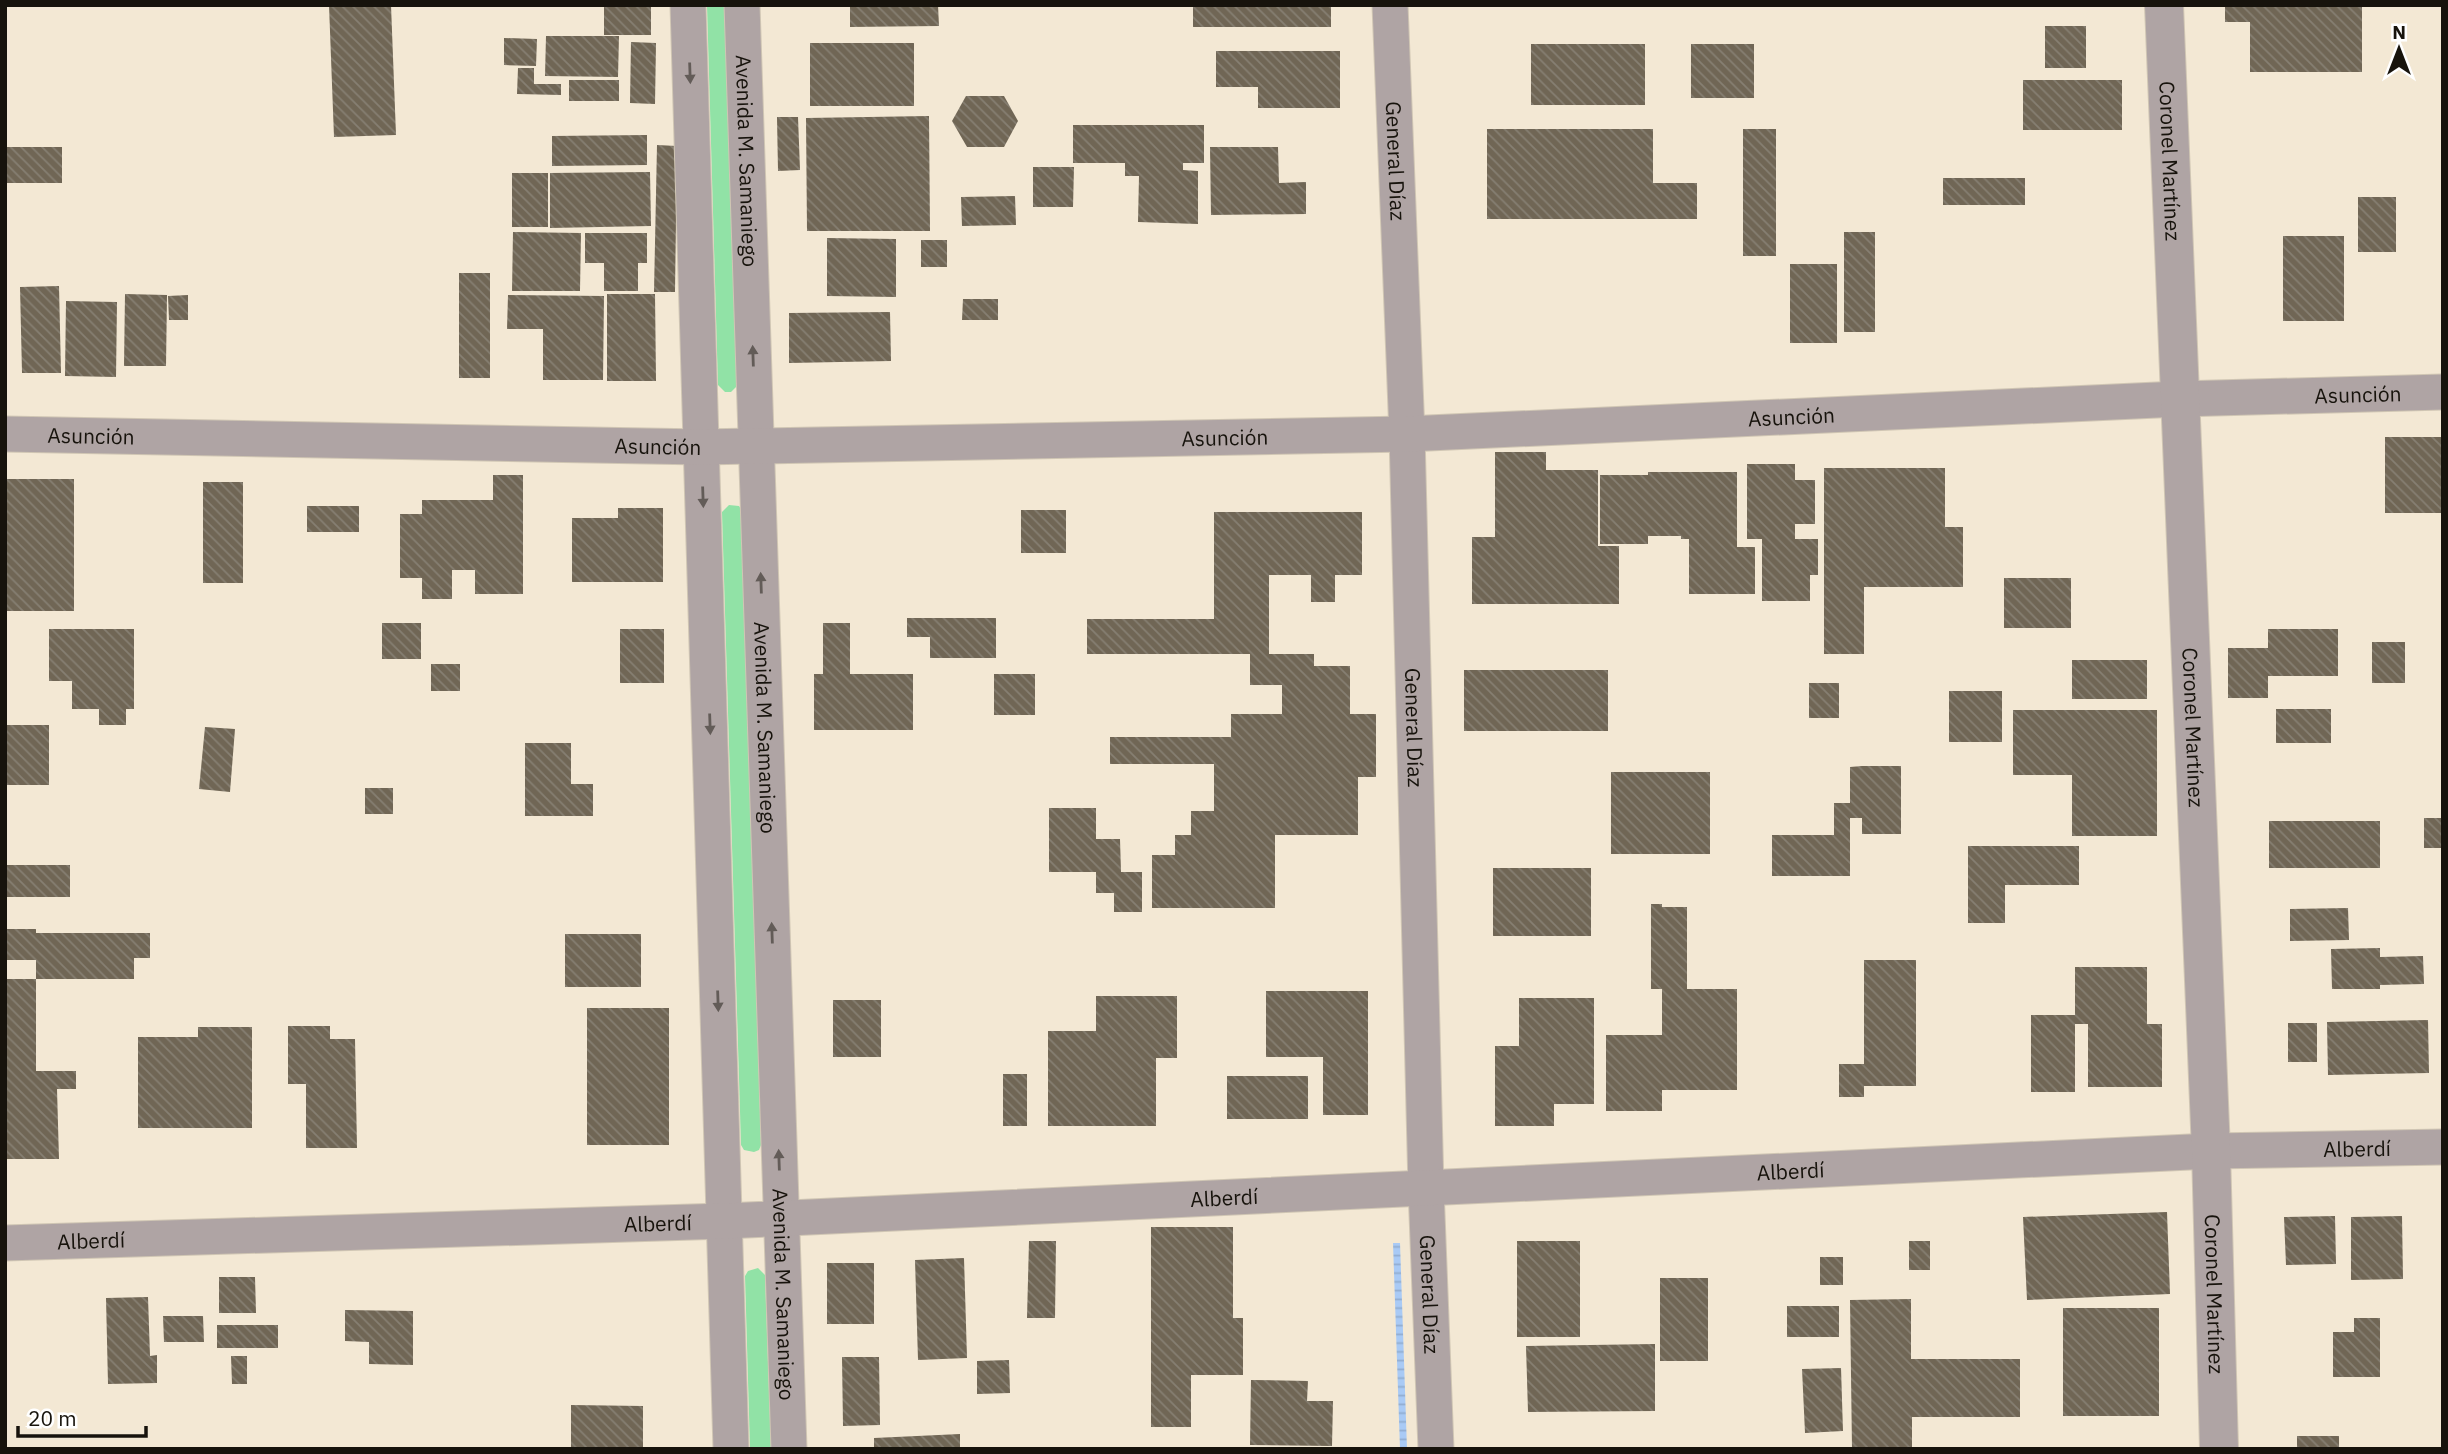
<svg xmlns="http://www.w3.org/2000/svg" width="2448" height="1454" viewBox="0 0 2448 1454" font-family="'IBM Plex Sans',sans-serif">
  <defs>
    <pattern id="water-rules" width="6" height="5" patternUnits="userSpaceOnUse" patternTransform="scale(1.75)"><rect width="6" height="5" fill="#a9caf5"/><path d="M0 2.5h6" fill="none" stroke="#91add1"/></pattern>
    <pattern id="building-back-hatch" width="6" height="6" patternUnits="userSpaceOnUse" patternTransform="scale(1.75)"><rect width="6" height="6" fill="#706655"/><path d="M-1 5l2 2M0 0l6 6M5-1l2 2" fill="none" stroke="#867f72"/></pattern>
  </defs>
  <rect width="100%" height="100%" fill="#f3e8d4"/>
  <!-- green -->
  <g fill="#91e2a6">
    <polygon points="707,5 726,5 738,385 731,392 725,392 718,385"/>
    <polygon points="729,505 739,506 742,511 761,1145 759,1150 754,1152 744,1150 741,1145 722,512"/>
    <polygon points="758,1268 765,1275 771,1449 750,1449 745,1276 748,1271"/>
  </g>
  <!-- water -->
  <polygon fill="url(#water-rules)" points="1393,1243 1400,1243 1407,1449 1400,1449"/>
  <!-- building -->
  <g fill="url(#building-back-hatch)">
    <polygon points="329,5 391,5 396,135 334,137"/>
    <rect x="604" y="5" width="47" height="30"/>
    <polygon points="850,5 938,5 939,26 850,27"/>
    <rect x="1193" y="5" width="138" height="22"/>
    <polygon points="2225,5 2362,5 2362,72 2250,72 2250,22 2225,22"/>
    <rect x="2045" y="26" width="41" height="42"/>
    <polygon points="546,36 619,36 618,77 545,76"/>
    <polygon points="504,38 537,39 536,66 504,65"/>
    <polygon points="631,42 656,43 655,104 630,103"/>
    <rect x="810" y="43" width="104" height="63"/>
    <rect x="1531" y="44" width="114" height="61"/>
    <rect x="1691" y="44" width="63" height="54"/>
    <polygon points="1216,51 1340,51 1340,108 1258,108 1258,87 1216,87"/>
    <polygon points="518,68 534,68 534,84 561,84 561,95 517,94"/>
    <rect x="569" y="80" width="50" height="21"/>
    <rect x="2023" y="80" width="99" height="50"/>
    <polygon points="966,96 1004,96 1018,121 1004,147 967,147 952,121"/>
    <polygon points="929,116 930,231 807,231 806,118"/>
    <polygon points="777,117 798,117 800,170 778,171"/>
    <polygon points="1073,125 1204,125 1204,163 1183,163 1183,170 1198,171 1198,224 1138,222 1139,176 1125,176 1125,163 1073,163"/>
    <polygon points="1487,129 1653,129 1653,183 1697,183 1697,219 1487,219"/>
    <rect x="1743" y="129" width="33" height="127"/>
    <polygon points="647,135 647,165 552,166 552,136"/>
    <polygon points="657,145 677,146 675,292 654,292"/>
    <rect x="5" y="147" width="57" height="36"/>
    <polygon points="1210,147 1278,147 1279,183 1306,182 1306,214 1211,215"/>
    <polygon points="1033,167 1074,167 1073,207 1033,207"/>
    <polygon points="650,172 651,226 550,228 550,173"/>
    <rect x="512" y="173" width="36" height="54"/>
    <rect x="1943" y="178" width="82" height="27"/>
    <polygon points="1015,196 1016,225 962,226 961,197"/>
    <rect x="2358" y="197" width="38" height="55"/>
    <polygon points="513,232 581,233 580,291 512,291"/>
    <rect x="1844" y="232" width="31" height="100"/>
    <polygon points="585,233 647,233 647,263 638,263 638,291 604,291 604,263 585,263"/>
    <rect x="2283" y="236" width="61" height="85"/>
    <polygon points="827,238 896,239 896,297 827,296"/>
    <rect x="921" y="240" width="26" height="27"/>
    <rect x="1790" y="264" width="47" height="79"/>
    <rect x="459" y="273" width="31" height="105"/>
    <polygon points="59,286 61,373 22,373 20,287"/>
    <polygon points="125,294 167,295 166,366 124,366"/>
    <polygon points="607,294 655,294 656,381 607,381"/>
    <polygon points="188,295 188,320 169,320 168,296"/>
    <polygon points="508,295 604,296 603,380 543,380 543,329 507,329"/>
    <polygon points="963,299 998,299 998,320 962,320"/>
    <polygon points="66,301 117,302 116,377 65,376"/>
    <polygon points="890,312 891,361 789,363 789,313"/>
    <rect x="2385" y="437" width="58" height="76"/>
    <polygon points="1495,452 1546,452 1546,470 1598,470 1598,546 1619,546 1619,604 1472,604 1472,537 1495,537"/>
    <polygon points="1747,464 1795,464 1795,480 1815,480 1815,524 1795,524 1795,539 1818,539 1818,575 1810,575 1810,601 1762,601 1762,539 1747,539"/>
    <polygon points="1824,468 1945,468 1945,527 1963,527 1963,587 1864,587 1864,654 1824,654"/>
    <polygon points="1648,472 1737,472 1737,547 1755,547 1755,594 1689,594 1689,539 1681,539 1681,536 1648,536 1648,544 1600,544 1600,475 1648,475"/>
    <polygon points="493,475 523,475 523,594 475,594 475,570 452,570 452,599 422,599 422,578 400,578 400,514 422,514 422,500 493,500"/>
    <rect x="5" y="479" width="69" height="132"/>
    <rect x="203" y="482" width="40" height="101"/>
    <rect x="307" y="506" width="52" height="26"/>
    <polygon points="618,508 663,508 663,582 572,582 572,518 618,518"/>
    <rect x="1021" y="510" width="45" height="43"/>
    <polygon points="1214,512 1362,512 1362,575 1335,575 1335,602 1311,602 1311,575 1269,575 1269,654 1314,654 1314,666 1350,666 1350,714 1376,714 1376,777 1358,777 1358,835 1275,835 1275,908 1152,908 1152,855 1175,855 1175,835 1191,835 1191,811 1214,811 1214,764 1110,764 1110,737 1231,737 1231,714 1282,714 1282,685 1250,685 1250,654 1087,654 1087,619 1214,619"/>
    <rect x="2004" y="578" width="67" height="50"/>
    <polygon points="907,618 996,618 996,658 930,658 930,637 907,637"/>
    <rect x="382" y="623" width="39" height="36"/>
    <polygon points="823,623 850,623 850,674 913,674 913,730 814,730 814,674 823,674"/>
    <polygon points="49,629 134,629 134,709 126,709 126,725 99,725 99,709 72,709 72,681 49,681"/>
    <rect x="620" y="629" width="44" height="54"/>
    <polygon points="2268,629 2338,629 2338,676 2268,676 2268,698 2228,698 2228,648 2268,648"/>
    <rect x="2372" y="642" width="33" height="41"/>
    <rect x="2072" y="660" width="75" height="39"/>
    <rect x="431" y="664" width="29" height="27"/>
    <rect x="1464" y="670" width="144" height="61"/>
    <rect x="994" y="674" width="41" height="41"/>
    <rect x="1809" y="683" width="30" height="35"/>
    <rect x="1949" y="691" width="53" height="51"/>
    <rect x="2276" y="709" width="55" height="34"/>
    <polygon points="2013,710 2157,710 2157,836 2072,836 2072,775 2013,775"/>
    <rect x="5" y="725" width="44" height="60"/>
    <polygon points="205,727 235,729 230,792 199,789"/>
    <polygon points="525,743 571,743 571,784 593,784 593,816 525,816"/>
    <polygon points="1862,766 1901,766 1901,834 1862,834 1862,818 1850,818 1850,876 1772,876 1772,835 1834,835 1834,803 1850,803 1850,767"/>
    <rect x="1611" y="772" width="99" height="82"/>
    <rect x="365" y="788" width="28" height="26"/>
    <polygon points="1049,808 1096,808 1096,839 1120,839 1121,872 1142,872 1142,912 1114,912 1114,893 1096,893 1096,872 1049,872"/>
    <rect x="2424" y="818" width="19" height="30"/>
    <rect x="2269" y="821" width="111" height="47"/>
    <polygon points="1968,846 2079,846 2079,885 2005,885 2005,923 1968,923"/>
    <rect x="5" y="865" width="65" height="32"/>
    <rect x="1493" y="868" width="98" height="68"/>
    <polygon points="1651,904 1662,904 1662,907 1687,907 1687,989 1737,989 1737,1090 1662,1090 1662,1111 1606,1111 1606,1035 1662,1035 1662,989 1651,989"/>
    <polygon points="2348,908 2349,940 2290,941 2290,909"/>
    <polygon points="5,929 36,929 36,933 150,933 150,958 134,958 134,979 36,979 36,960 5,960"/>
    <rect x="565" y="934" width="76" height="53"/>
    <polygon points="2380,948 2380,957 2423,956 2424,984 2380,985 2380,989 2332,989 2331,949"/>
    <polygon points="1864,960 1916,960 1916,1086 1864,1086 1864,1097 1839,1097 1839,1064 1864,1064"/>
    <polygon points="2075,967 2147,967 2147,1024 2162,1024 2162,1087 2088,1087 2088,1024 2075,1024 2075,1092 2031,1092 2031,1015 2075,1015"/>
    <polygon points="5,979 36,979 36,1071 76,1071 76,1089 57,1089 59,1159 5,1159"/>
    <polygon points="1266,991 1368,991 1368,1115 1323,1115 1323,1057 1266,1057"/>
    <polygon points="1096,996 1177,996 1177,1058 1156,1058 1156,1126 1048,1126 1048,1031 1096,1031"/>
    <polygon points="1519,998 1594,998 1594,1104 1554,1104 1554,1126 1495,1126 1495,1046 1519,1046"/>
    <rect x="833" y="1000" width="48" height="57"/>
    <rect x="587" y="1008" width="82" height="137"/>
    <polygon points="2428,1020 2429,1073 2328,1075 2327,1022"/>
    <rect x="2288" y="1023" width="29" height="39"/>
    <polygon points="288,1026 330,1026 330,1039 355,1039 357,1148 306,1148 306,1084 288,1084"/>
    <polygon points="198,1027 252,1027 252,1128 138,1128 138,1037 198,1037"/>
    <rect x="1003" y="1074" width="24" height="52"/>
    <rect x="1227" y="1076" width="81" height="43"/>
    <polygon points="2167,1212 2170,1294 2027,1300 2023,1217"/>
    <polygon points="2335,1216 2336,1264 2286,1265 2284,1217"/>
    <polygon points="2402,1216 2403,1279 2351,1280 2351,1217"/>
    <polygon points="1151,1227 1233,1227 1233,1318 1243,1318 1243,1375 1191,1375 1191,1427 1151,1427"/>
    <polygon points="1029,1241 1056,1241 1055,1318 1027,1318"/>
    <rect x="1517" y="1241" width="63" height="96"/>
    <rect x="1909" y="1241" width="21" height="29"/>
    <rect x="1820" y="1257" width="23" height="28"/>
    <polygon points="964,1258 967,1358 918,1360 915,1260"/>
    <rect x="827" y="1263" width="47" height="61"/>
    <polygon points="219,1277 255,1277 256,1313 219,1313"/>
    <rect x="1660" y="1278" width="48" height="83"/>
    <polygon points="148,1297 150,1356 157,1355 157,1383 108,1384 106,1298"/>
    <polygon points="1911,1299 1911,1359 2020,1359 2020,1417 1912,1417 1912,1449 1852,1449 1850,1300"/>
    <rect x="1787" y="1306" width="52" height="31"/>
    <rect x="2063" y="1308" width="96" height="108"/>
    <polygon points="345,1310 413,1311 413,1365 369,1364 369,1342 345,1341"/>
    <polygon points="163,1316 203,1316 204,1342 164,1342"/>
    <polygon points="2354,1318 2380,1318 2380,1377 2333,1377 2333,1332 2354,1332"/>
    <rect x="217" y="1325" width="61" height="23"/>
    <polygon points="1655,1344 1655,1411 1528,1412 1526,1346"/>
    <polygon points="231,1356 247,1356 247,1384 232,1384"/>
    <polygon points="842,1357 879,1357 880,1425 843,1426"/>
    <polygon points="1009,1360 1010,1393 977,1394 977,1361"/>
    <polygon points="1841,1368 1843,1431 1805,1433 1802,1369"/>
    <polygon points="1251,1380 1308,1381 1307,1401 1333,1401 1332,1446 1250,1445"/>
    <polygon points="571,1405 643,1406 643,1449 571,1449"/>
    <polygon points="960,1434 960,1449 874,1449 874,1438"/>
    <rect x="2297" y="1436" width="42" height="13"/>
  </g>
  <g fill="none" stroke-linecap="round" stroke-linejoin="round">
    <defs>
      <g id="minor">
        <polyline points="688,5 731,1449"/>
        <path id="s1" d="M742,5L789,1449"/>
        <path id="s2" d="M1390,5L1407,434L1426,1188L1436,1449"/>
        <path id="s3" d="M5,434L702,447L1407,434L2179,399L2443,392"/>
        <path id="s4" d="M5,1243L725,1221L2211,1151L2443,1147"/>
      </g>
      <g id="tertiary">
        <path id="s5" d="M2164,5L2211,1151L2219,1449"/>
      </g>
    </defs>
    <!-- minor casing -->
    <use href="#minor" stroke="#d0c6b4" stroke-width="37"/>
    <!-- tertiary casing -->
    <use href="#tertiary" stroke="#d0c6b4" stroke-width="40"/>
    <!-- minor -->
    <use href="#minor" stroke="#afa4a4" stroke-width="35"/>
    <!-- tertiary -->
    <use href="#tertiary" stroke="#afa4a4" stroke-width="38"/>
  </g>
  <!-- one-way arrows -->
  <defs><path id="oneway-solid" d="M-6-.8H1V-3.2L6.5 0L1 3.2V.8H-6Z" transform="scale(1.75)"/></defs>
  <g fill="#635c58">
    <use href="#oneway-solid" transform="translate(690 73) rotate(88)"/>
    <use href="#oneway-solid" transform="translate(753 356) rotate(-92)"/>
    <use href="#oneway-solid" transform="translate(703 497) rotate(88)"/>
    <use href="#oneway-solid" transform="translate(761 583) rotate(-92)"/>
    <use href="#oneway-solid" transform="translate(710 724) rotate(88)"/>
    <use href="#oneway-solid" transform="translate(772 933) rotate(-92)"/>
    <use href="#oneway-solid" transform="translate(718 1001) rotate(88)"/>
    <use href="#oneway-solid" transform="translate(779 1160) rotate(-92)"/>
  </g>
  <g text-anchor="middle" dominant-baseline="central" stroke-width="7" stroke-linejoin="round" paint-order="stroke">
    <!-- street labels -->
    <g font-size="21" fill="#17130c" stroke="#fff">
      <text stroke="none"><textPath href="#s1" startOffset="156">Avenida M. Samaniego</textPath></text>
      <text stroke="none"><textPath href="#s2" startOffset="156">General Díaz</textPath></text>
      <text stroke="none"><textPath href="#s5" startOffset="156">Coronel Martínez</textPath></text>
      <text stroke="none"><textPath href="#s3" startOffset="2354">Asunción</textPath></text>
      <text stroke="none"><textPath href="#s3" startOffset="1787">Asunción</textPath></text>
      <text stroke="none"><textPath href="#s3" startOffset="86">Asunción</textPath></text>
      <text stroke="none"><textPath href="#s3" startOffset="1220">Asunción</textPath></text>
      <text stroke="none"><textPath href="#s3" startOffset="653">Asunción</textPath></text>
      <text stroke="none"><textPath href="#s1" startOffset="723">Avenida M. Samaniego</textPath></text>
      <text stroke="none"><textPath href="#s2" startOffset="723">General Díaz</textPath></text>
      <text stroke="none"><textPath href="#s5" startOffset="723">Coronel Martínez</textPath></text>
      <text stroke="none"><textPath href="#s4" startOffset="2354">Alberdí</textPath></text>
      <text stroke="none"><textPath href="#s4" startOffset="1787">Alberdí</textPath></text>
      <text stroke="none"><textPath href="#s4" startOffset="1220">Alberdí</textPath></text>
      <text stroke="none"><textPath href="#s4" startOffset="653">Alberdí</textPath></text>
      <text stroke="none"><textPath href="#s4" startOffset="86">Alberdí</textPath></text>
      <text stroke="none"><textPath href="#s1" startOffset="1290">Avenida M. Samaniego</textPath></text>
      <text stroke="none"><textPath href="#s2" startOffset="1290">General Díaz</textPath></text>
      <text stroke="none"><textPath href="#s5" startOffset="1290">Coronel Martínez</textPath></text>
    </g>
  </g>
  <!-- border -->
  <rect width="2448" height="1454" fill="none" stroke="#17130c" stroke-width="14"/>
  <!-- north arrow -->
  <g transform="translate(2399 49)" stroke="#ffffff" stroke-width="5" paint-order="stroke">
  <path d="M0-5L12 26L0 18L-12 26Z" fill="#17130c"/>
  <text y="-10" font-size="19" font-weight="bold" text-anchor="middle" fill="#17130c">N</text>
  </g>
  <!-- scale -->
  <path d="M18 1426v10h128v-10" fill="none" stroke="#17130c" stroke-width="3.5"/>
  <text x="28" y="1426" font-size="21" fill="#17130c" stroke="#ffffff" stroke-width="5" paint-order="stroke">20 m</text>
</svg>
